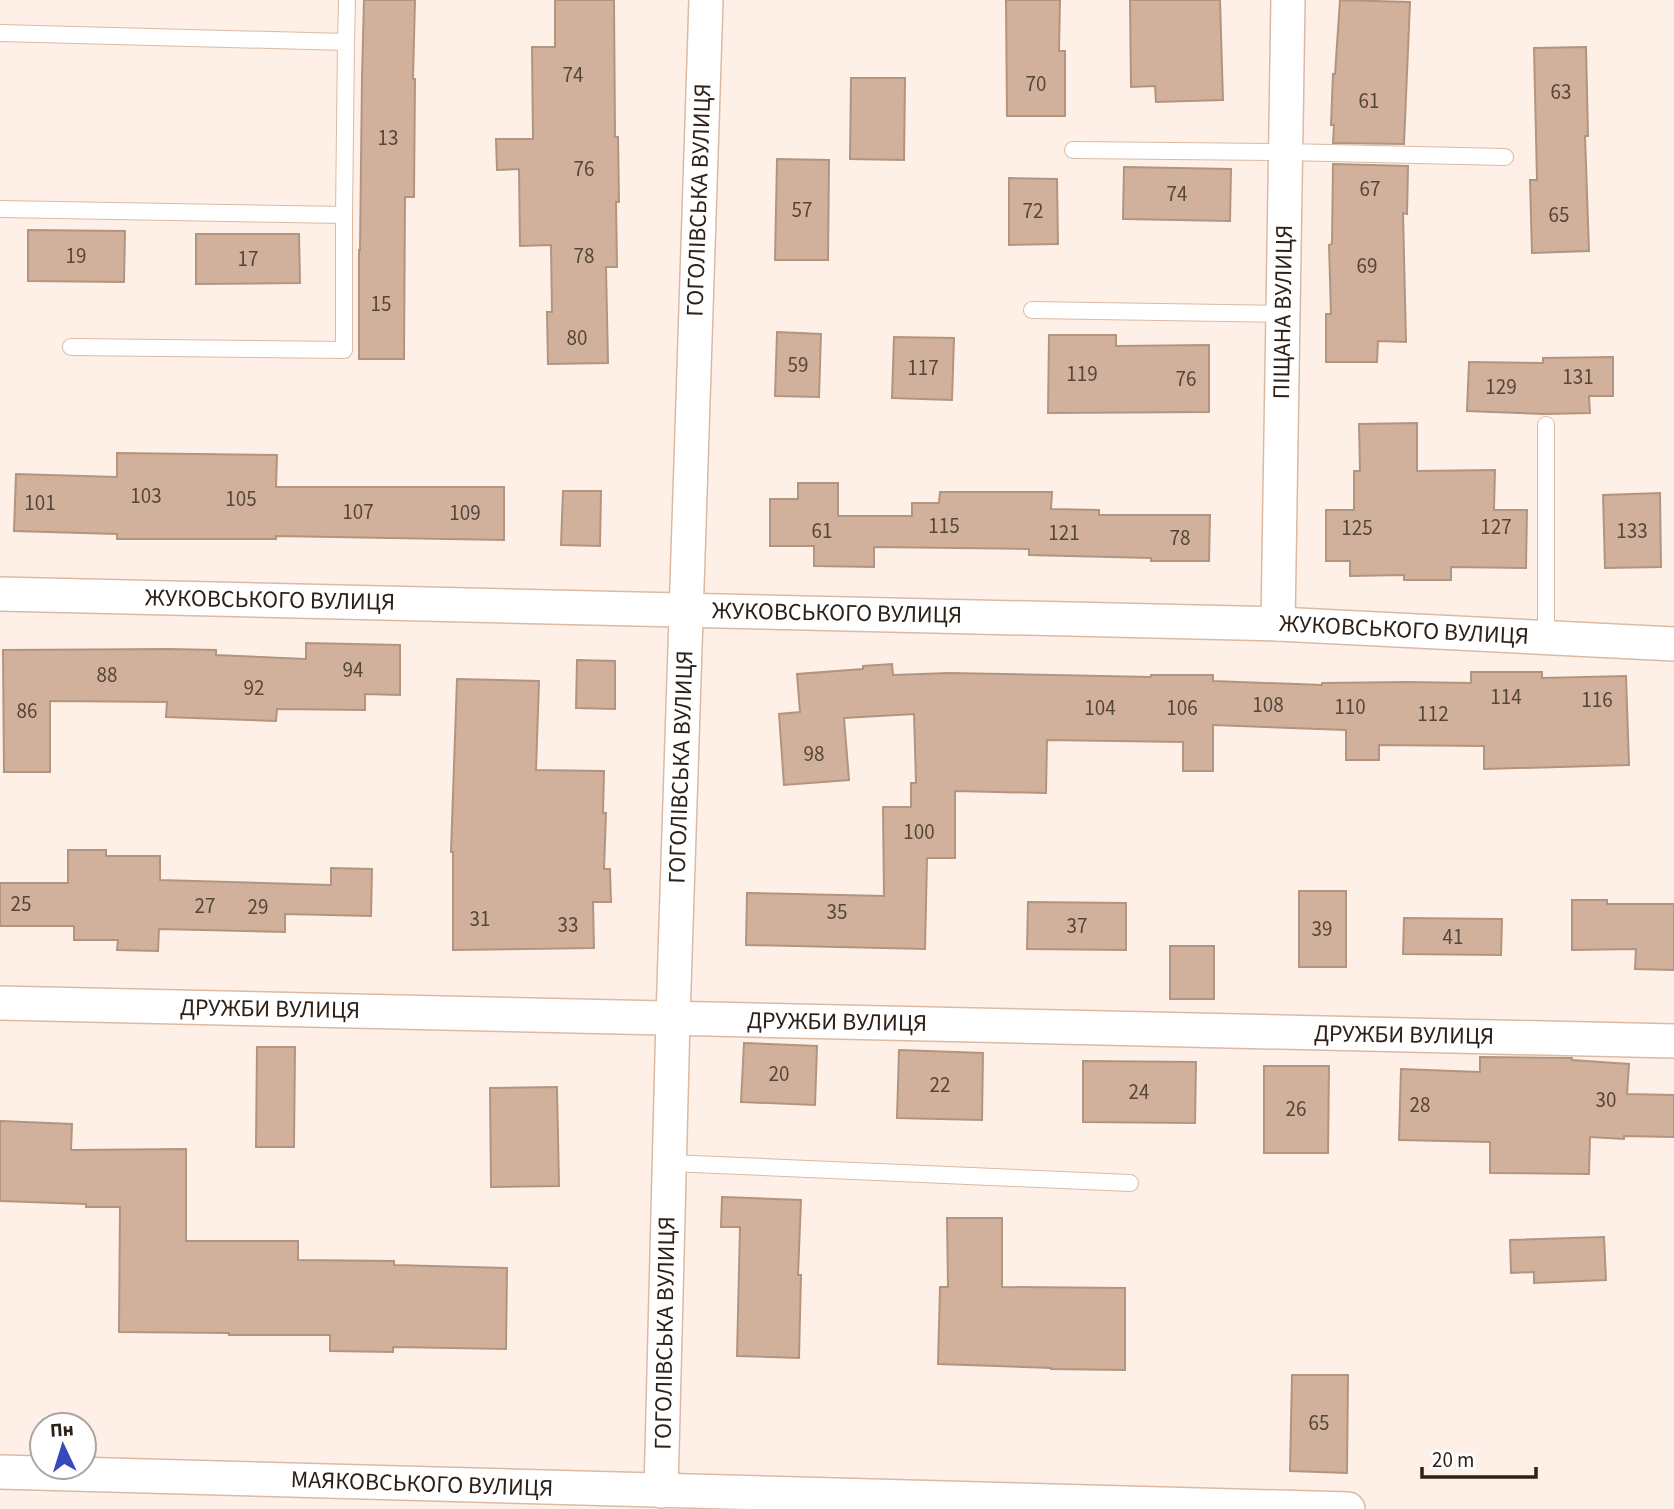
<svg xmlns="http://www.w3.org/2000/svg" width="1674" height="1509" viewBox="0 0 1674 1509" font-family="'Source Sans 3',sans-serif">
  <rect width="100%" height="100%" fill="#fef0e7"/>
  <!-- building -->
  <g fill="#d1b19b" stroke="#b3947f" stroke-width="2">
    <polygon points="364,0 415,0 413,79 415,79 414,197 405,197 404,359 359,359 359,250 360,250 362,78"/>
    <polygon points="555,0 614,0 615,137 618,137 619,202 616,202 617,267 606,267 608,363 548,364 547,312 552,312 551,245 520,246 519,169 497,170 496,139 533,139 532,47 555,47"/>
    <polygon points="1006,0 1060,0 1059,51 1065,51 1065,116 1007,116"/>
    <polygon points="1130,0 1220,0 1223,100 1156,102 1155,86 1131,87"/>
    <polygon points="1340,0 1410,2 1404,144 1333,143 1334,125 1331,125 1333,74 1335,74"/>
    <polygon points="1586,47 1588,136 1585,136 1589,251 1532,253 1530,180 1537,180 1534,48"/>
    <polygon points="851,78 905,78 904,160 850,159"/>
    <polygon points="777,159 829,160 828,260 775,260"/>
    <polygon points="1333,164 1408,166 1407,214 1403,213 1406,342 1378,341 1377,362 1326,362 1326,314 1331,314 1329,245 1332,244"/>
    <polygon points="1124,167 1231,169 1230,221 1123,219"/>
    <polygon points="1009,178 1057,179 1058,244 1009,245"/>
    <polygon points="28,230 125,231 124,282 28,281"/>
    <polygon points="196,234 299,234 300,283 196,284"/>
    <polygon points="777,332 821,334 819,397 775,396"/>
    <polygon points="1049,335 1116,335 1116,346 1209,345 1209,412 1048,413"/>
    <polygon points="894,337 954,338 952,400 892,398"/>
    <polygon points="1613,357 1613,396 1589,396 1590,413 1544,414 1467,411 1469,362 1543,363 1543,358"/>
    <polygon points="1417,423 1417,471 1495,470 1494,510 1527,510 1526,568 1451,567 1451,580 1404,580 1404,575 1350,576 1350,561 1326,561 1326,510 1354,510 1354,471 1360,471 1359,424"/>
    <polygon points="117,453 277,455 276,487 504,487 504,540 276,536 276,539 117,539 117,534 14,531 16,474 117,477"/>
    <polygon points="798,483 838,483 838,516 912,516 912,503 939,503 940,492 1052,492 1051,509 1099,510 1099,515 1210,515 1209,561 1151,561 1151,558 1029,555 1029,549 874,547 874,567 814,566 814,546 770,546 770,499 798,499"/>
    <polygon points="563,491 601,491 600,546 561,545"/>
    <polygon points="1660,493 1661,567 1605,568 1603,495"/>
    <polygon points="306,643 400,645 400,695 365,694 365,710 277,709 276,721 166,717 167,702 50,701 50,772 4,772 3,650 169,649 216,650 216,655 306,659"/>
    <polygon points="577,660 615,661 615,709 576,708"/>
    <polygon points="892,664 893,675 949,673 1151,677 1151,675 1213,675 1213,681 1322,685 1322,683 1407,682 1471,683 1471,672 1542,672 1542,678 1626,676 1629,765 1484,769 1484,746 1379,745 1379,760 1346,760 1346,730 1213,725 1213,771 1183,771 1183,742 1047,740 1046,793 955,791 955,858 927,858 925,949 746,945 747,893 884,896 883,807 911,807 911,783 916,783 914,714 844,718 849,780 784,785 779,714 800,712 797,674 863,669 863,666"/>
    <polygon points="457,679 539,681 536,770 604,771 603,813 606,813 604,869 610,869 611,902 593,902 594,948 453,950 453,852 451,852"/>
    <polygon points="68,850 106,850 106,856 160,856 160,880 331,885 331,868 372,869 371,916 285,914 285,932 159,929 158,951 117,950 118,940 74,940 74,926 0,926 0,883 68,883"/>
    <rect x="1299" y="891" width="47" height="76"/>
    <polygon points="1572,900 1607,900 1607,904 1674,904 1674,970 1635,969 1636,949 1572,950"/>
    <polygon points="1028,902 1126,903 1126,950 1027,949"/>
    <polygon points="1404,918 1502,919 1501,955 1403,954"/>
    <rect x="1170" y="946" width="44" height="53"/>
    <polygon points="744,1043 817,1046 815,1105 741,1102"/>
    <polygon points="257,1047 295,1047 294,1147 256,1147"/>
    <polygon points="899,1050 983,1053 982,1120 897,1118"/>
    <polygon points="1480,1057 1572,1058 1572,1060 1629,1064 1627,1094 1674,1095 1674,1137 1624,1136 1624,1139 1590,1137 1589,1174 1490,1173 1490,1142 1399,1140 1401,1069 1480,1072"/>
    <polygon points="1083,1061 1196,1062 1195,1123 1083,1122"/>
    <polygon points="1264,1066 1329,1066 1328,1153 1264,1153"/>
    <polygon points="557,1087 559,1186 491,1187 490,1088"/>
    <polygon points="0,1121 72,1124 71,1150 186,1149 186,1241 298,1241 298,1260 394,1261 394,1265 507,1268 506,1349 393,1347 393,1352 330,1351 330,1335 229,1335 229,1333 119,1332 120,1207 86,1207 86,1204 0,1201"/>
    <polygon points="722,1197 801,1200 798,1275 801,1275 799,1358 737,1356 740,1227 721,1227"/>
    <polygon points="947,1218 1002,1218 1002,1287 1125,1288 1125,1370 1051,1369 1051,1368 938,1364 940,1287 948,1287"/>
    <polygon points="1604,1237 1606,1280 1534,1283 1534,1272 1511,1273 1510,1240"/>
    <polygon points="1292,1375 1348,1375 1347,1473 1290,1471"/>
  </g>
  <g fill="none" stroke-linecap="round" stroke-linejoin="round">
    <defs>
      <g id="lane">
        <polyline points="0,33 346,42 344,215 0,209"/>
        <polyline points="346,42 347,0"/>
        <polyline points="1073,150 1285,152 1505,157"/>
        <polyline points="1032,310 1283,314"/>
        <polyline points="71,347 344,350 344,215"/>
        <polyline points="1546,637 1546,425"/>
        <polyline points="670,1163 1130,1183"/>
      </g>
      <g id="street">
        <polyline points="0,594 1278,624 1674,644"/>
        <polyline points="1278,624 1288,0"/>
        <polyline points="0,1003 1674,1041"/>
        <polyline points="0,1472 1348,1509"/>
        <polyline points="661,1491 673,1018 706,0"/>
      </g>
    </defs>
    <!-- lane casing -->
    <use href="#lane" stroke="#dbbaa4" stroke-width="18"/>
    <!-- street casing -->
    <use href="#street" stroke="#dbbaa4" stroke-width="36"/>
    <!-- lane -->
    <use href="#lane" stroke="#fff" stroke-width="16"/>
    <!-- street -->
    <use href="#street" stroke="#fff" stroke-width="33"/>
  </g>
  <g text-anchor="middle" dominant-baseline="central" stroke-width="6" stroke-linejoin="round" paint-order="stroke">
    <!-- number labels -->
    <g font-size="21" fill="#564539">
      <text x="573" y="75">74</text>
      <text x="1036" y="84">70</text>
      <text x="1561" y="92">63</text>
      <text x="1369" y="101">61</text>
      <text x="388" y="138">13</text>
      <text x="584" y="169">76</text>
      <text x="1370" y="189">67</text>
      <text x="1177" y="194">74</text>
      <text x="802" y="210">57</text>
      <text x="1033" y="211">72</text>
      <text x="1559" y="215">65</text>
      <text x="76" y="256">19</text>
      <text x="584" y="256">78</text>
      <text x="248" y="259">17</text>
      <text x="1367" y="266">69</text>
      <text x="381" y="304">15</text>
      <text x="577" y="338">80</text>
      <text x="798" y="365">59</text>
      <text x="923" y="368">117</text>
      <text x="1082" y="374">119</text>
      <text x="1578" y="377">131</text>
      <text x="1186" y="379">76</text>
      <text x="1501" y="387">129</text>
      <text x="146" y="496">103</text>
      <text x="241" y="499">105</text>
      <text x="40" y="503">101</text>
      <text x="358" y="512">107</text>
      <text x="465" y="513">109</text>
      <text x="944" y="526">115</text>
      <text x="1496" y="527">127</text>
      <text x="1357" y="528">125</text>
      <text x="822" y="531">61</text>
      <text x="1632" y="531">133</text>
      <text x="1064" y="533">121</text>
      <text x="1180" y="538">78</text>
      <text x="353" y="670">94</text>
      <text x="107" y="675">88</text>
      <text x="254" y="688">92</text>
      <text x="1506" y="697">114</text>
      <text x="1597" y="700">116</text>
      <text x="1268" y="705">108</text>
      <text x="1350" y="707">110</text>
      <text x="1100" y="708">104</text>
      <text x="1182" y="708">106</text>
      <text x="27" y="711">86</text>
      <text x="1433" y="714">112</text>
      <text x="814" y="754">98</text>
      <text x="919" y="832">100</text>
      <text x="21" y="904">25</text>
      <text x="205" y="906">27</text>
      <text x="258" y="907">29</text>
      <text x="837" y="912">35</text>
      <text x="480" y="919">31</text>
      <text x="568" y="925">33</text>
      <text x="1077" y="926">37</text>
      <text x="1322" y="929">39</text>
      <text x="1453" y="937">41</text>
      <text x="779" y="1074">20</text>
      <text x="940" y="1085">22</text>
      <text x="1139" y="1092">24</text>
      <text x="1606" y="1100">30</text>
      <text x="1420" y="1105">28</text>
      <text x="1296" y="1109">26</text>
      <text x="1319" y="1423">65</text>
    </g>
    <!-- street labels -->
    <g font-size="24" fill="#2d2118" stroke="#fff">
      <text transform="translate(699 200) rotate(-88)">ГОГОЛІВСЬКА ВУЛИЦЯ</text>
      <text transform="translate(1283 312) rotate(-89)">ПІЩАНА ВУЛИЦЯ</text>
      <text transform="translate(270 600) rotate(1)">ЖУКОВСЬКОГО ВУЛИЦЯ</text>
      <text transform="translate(837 613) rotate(1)">ЖУКОВСЬКОГО ВУЛИЦЯ</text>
      <text transform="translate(1404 630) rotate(3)">ЖУКОВСЬКОГО ВУЛИЦЯ</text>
      <text transform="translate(681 767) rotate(-88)">ГОГОЛІВСЬКА ВУЛИЦЯ</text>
      <text transform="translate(270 1009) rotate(1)">ДРУЖБИ ВУЛИЦЯ</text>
      <text transform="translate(837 1022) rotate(1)">ДРУЖБИ ВУЛИЦЯ</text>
      <text transform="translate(1404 1035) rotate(1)">ДРУЖБИ ВУЛИЦЯ</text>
      <text transform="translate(665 1333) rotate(-89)">ГОГОЛІВСЬКА ВУЛИЦЯ</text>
      <text transform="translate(422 1484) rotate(2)">МАЯКОВСЬКОГО ВУЛИЦЯ</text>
    </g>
  </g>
  <!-- north arrow -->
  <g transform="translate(63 1446) rotate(356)"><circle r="33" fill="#ffffff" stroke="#aba6a3" stroke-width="2"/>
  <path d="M0-5L12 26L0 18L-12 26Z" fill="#3849bc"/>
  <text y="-10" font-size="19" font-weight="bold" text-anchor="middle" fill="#2d2118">Пн</text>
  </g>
  <!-- scale -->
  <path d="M1422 1467v10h114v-10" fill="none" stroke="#2d2118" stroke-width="3.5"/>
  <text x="1432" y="1467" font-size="21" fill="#2d2118" stroke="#ffffff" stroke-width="5" paint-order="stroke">20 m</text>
</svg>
